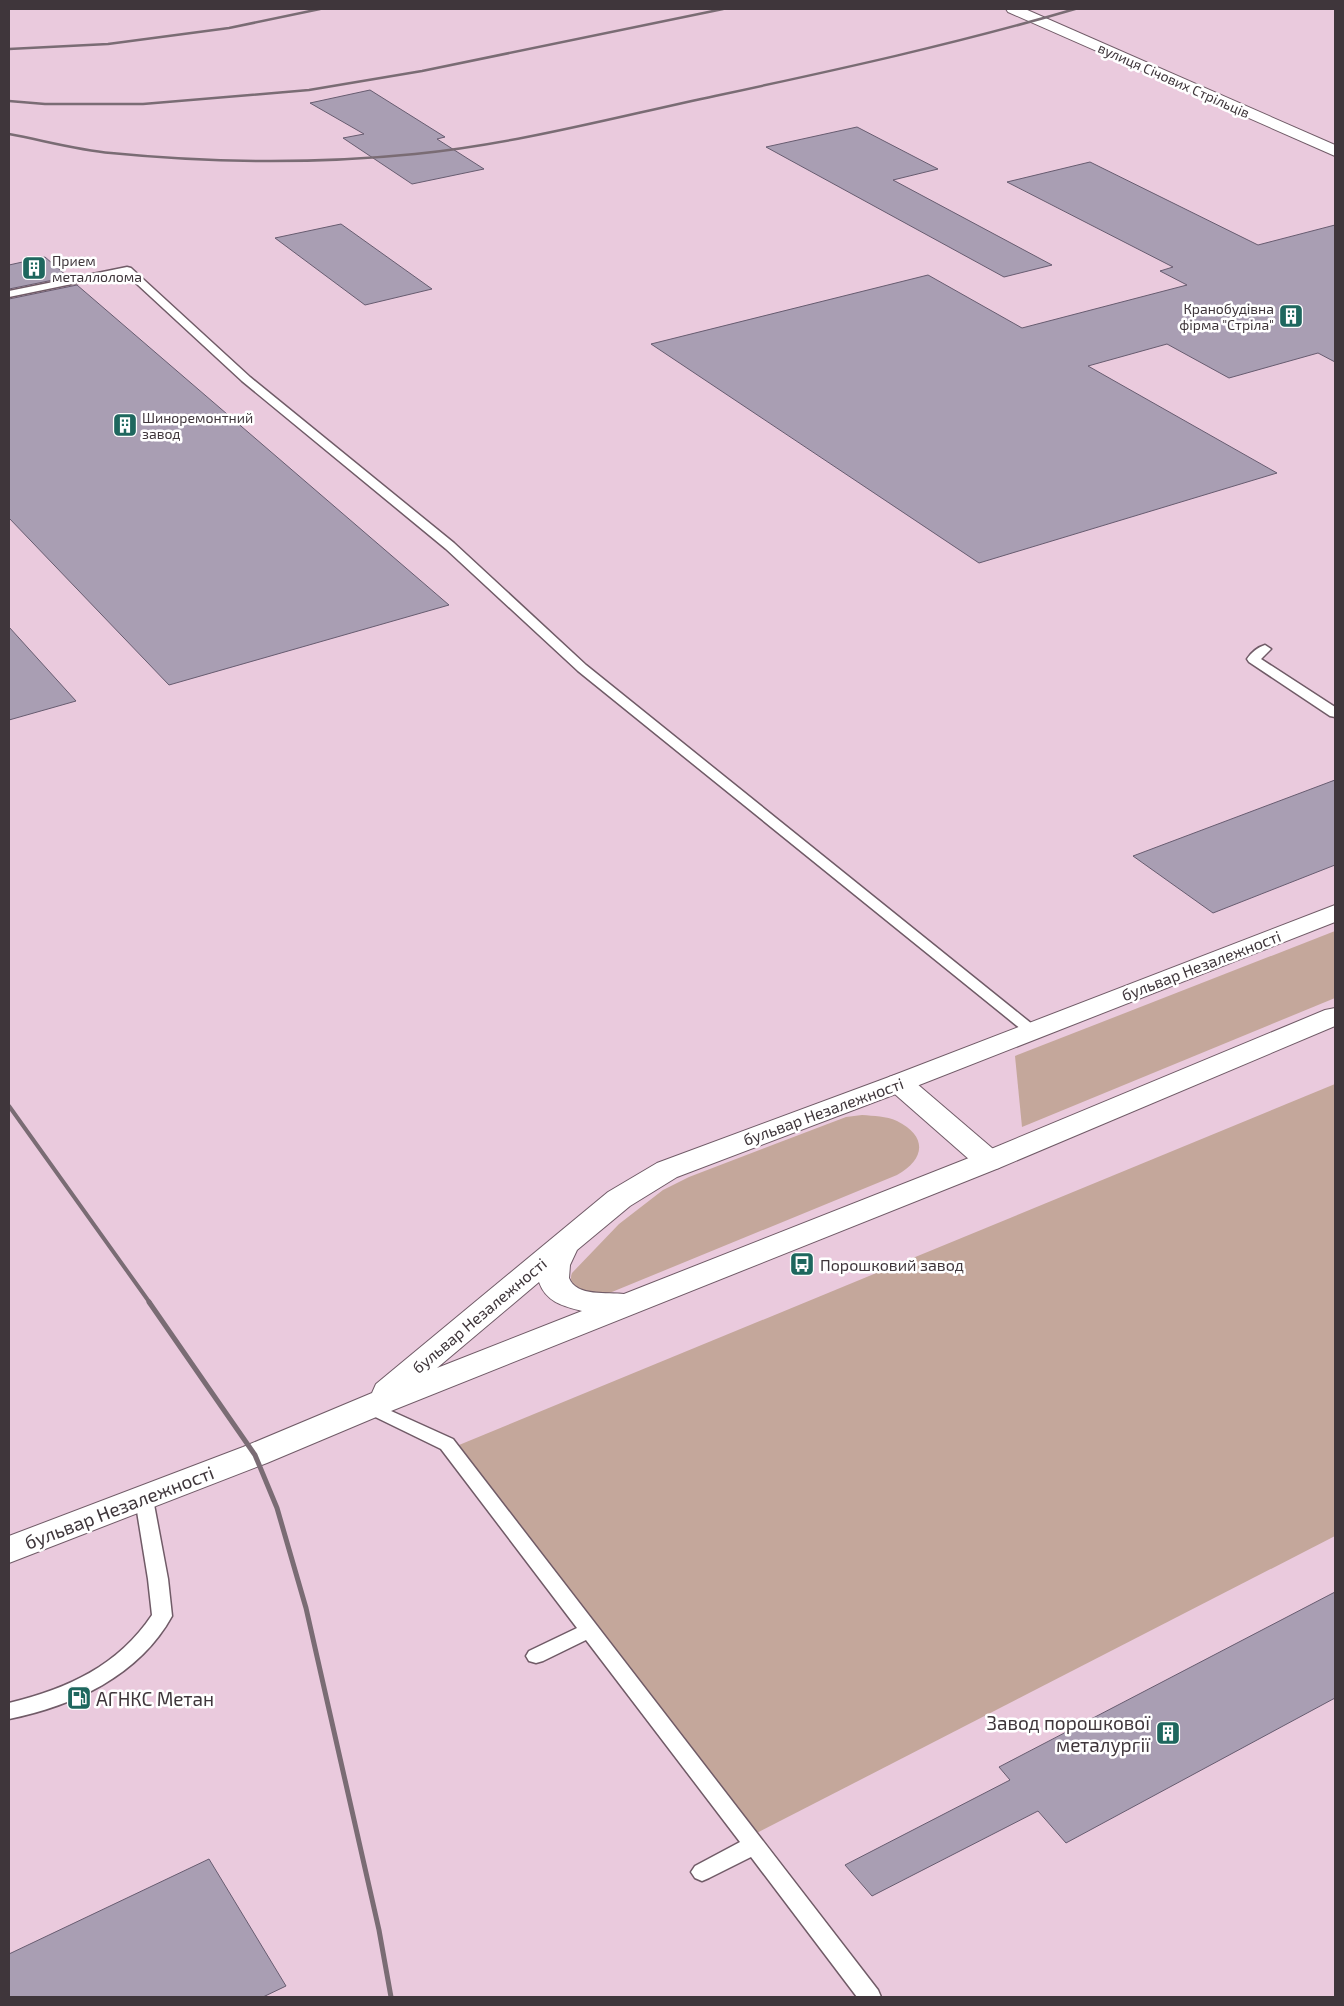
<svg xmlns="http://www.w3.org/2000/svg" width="1344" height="2006" viewBox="0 0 1344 2006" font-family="'Exo 2',sans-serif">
  <rect width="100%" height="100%" fill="#f2d9e8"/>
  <!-- built -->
  <rect fill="#eacadd" x="9" y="9" width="1326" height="1988"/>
  <!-- green -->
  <g fill="#c4a79b">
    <polygon points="1335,931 1335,998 1022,1127 1015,1056"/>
    <polygon points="1335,1084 1335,1536 751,1836 459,1445"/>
    <path d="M862,1115C874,1116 886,1116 897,1121C929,1137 924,1160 897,1175L607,1294C595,1294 565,1290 572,1273L619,1224L663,1190L689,1177L846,1117Z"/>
  </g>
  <!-- building -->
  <g fill="#a99eb3" stroke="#675c70">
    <polygon points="370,90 445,137 437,139 484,169 412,184 343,138 364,134 310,103"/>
    <polygon points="857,127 938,169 893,180 1052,265 1004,277 766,147"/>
    <polygon points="1090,162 1258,245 1335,225 1335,362 1318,353 1229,378 1167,344 1088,366 1277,473 979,563 651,344 928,275 1022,328 1187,285 1160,271 1173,267 1007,182"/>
    <polygon points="341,224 432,289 365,305 275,238"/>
    <polygon points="45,257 68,277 9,289 9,265"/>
    <polygon points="77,285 449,605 169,685 9,518 9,299"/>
    <polygon points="9,627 76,701 9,720"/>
    <polygon points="1335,780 1335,865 1213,913 1133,856"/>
    <polygon points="1335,1592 1335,1698 1066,1843 1038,1811 872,1896 845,1865 1010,1780 999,1767"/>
    <polygon points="209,1859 286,1986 263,1997 9,1997 9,1954"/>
  </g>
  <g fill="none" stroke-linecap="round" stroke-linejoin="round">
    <defs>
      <g id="lane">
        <polygon points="127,267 131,268 250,377 454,543 586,665 1037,1028 1040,1031 1037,1034 1027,1034 578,671 446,549 242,381 125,273 9,297 9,291"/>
        <path d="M1265,645L1271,649L1261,659L1335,707V717L1330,716L1249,662L1247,659C1251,653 1258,647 1265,645Z"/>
        <polygon points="369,1401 453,1439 878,1990 881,1997 857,1997 751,1857 709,1878 702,1881 695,1878 691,1872 695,1866 740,1842 586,1640 543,1661 536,1663 529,1661 526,1656 529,1651 577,1628 441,1449 363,1411 360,1407 363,1403"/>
        <path d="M144,1492L151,1494L153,1499L168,1579L172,1616C139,1676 73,1706 9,1719V1703C67,1689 118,1666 152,1615L148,1579L135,1499L137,1494Z"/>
      </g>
      <g id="street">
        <polygon points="1006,9 1025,9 1335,145 1335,156 1008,12"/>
        <polygon points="899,1074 909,1077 999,1154 1004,1161 999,1168 989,1170 979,1168 889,1089 885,1083 889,1077"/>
      </g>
      <path id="secondary" d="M1335,905V922L909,1089L677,1177L630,1206L577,1250L570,1265L569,1278C576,1297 608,1292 624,1294L979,1154L1325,1010L1335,1008V1026L999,1168L381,1415L267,1463L9,1563V1536L243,1447L372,1393L376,1384L608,1192L657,1163L889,1077ZM539,1282C546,1302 563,1306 582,1311L437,1368Z"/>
    </defs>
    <!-- lane casing -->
    <use href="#lane" stroke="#705b67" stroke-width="3"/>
    <!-- street casing -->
    <use href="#street" stroke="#705b67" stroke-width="2"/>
    <!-- secondary casing -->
    <use href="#secondary" stroke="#705b67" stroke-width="2"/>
    <!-- lane -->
    <use href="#lane" fill="#fff" fill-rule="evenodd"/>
    <!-- street -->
    <use href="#street" fill="#fff" fill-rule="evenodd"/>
    <!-- secondary -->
    <use href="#secondary" fill="#fff" fill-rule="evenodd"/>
    <!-- rail-far2 -->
    <g stroke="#7a6c74" stroke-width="2.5">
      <polyline points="9,49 108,44 229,28 320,9"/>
      <polyline points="9,101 45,104 143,104 309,90 422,71 723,9"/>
      <path d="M9,134C42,140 77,150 111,153C212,163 315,164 415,154C516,144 616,117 715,96C836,70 956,44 1075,9"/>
    </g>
    <!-- rail-far1 -->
    <polyline stroke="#7a6c74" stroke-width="4" points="9,1106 150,1303"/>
    <!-- rail -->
    <polyline stroke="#7a6c74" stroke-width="5" points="149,1302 255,1455 277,1508 306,1608 379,1930 391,1997"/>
  </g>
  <!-- icons -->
  <defs>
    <symbol id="building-square" viewBox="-11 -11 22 22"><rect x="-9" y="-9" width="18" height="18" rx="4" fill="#1e675e" stroke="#fff"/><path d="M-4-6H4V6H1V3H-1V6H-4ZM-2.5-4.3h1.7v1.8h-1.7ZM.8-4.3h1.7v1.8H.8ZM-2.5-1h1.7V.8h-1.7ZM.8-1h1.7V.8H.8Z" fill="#fff"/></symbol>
    <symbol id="bus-square" viewBox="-11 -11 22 22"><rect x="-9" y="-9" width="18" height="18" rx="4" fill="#1e675e" stroke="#fff"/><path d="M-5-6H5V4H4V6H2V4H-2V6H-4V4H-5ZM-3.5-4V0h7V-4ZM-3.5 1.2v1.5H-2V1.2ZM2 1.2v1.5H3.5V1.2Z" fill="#fff"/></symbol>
    <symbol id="fuel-square" viewBox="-11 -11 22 22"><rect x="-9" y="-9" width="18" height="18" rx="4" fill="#1e675e" stroke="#fff"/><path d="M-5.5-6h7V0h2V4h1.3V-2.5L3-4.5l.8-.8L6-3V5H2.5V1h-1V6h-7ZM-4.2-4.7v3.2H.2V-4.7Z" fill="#fff"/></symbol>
  </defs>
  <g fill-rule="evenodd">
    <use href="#building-square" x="20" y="254" width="28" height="28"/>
    <use href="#building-square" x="1277" y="302" width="28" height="28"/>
    <use href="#building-square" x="111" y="411" width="28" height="28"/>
    <use href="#bus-square" x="788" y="1250" width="28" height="28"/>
    <use href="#fuel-square" x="65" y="1684" width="28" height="28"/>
    <use href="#building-square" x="1154" y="1719" width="28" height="28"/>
  </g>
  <g text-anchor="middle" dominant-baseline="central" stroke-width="5" stroke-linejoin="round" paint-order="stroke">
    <!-- far-street labels -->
    <g font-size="14" fill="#3f363b" stroke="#fff">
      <text transform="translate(1174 80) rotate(24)">вулиця Січових Стрільців</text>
    </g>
    <!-- far-poi labels -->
    <g font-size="14" fill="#3f363b" stroke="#fff" text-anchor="start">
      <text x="52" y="260">Прием<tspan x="52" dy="16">металлолома</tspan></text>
      <text x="1274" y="308" text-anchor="end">Кранобудівна<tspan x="1274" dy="16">фірма "Стріла"</tspan></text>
      <text x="142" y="417">Шиноремонтний<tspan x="142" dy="16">завод</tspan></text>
    </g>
    <!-- street labels -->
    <g font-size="16" fill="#3f363b" stroke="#fff">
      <text transform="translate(1201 965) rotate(-21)">бульвар Незалежності</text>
      <text transform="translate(823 1111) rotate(-20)">бульвар Незалежності</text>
      <text transform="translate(479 1315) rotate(-40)">бульвар Незалежності</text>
    </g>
    <!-- poi labels -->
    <g font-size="16" fill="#3f363b" stroke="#fff" text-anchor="start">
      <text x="820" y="1264">Порошковий завод</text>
    </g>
    <!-- near-street labels -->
    <g font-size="19" fill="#3f363b" stroke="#fff">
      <text transform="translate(119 1507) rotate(-21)">бульвар Незалежності</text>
    </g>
    <!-- near-poi labels -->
    <g font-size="19" fill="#3f363b" stroke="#fff" text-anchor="start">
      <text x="96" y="1698">АГНКС Метан</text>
      <text x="1150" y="1722" text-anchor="end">Завод порошкової<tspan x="1150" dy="22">металургії</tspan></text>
    </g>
  </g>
  <!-- border -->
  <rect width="1344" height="2006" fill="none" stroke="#3f363b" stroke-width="20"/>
</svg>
